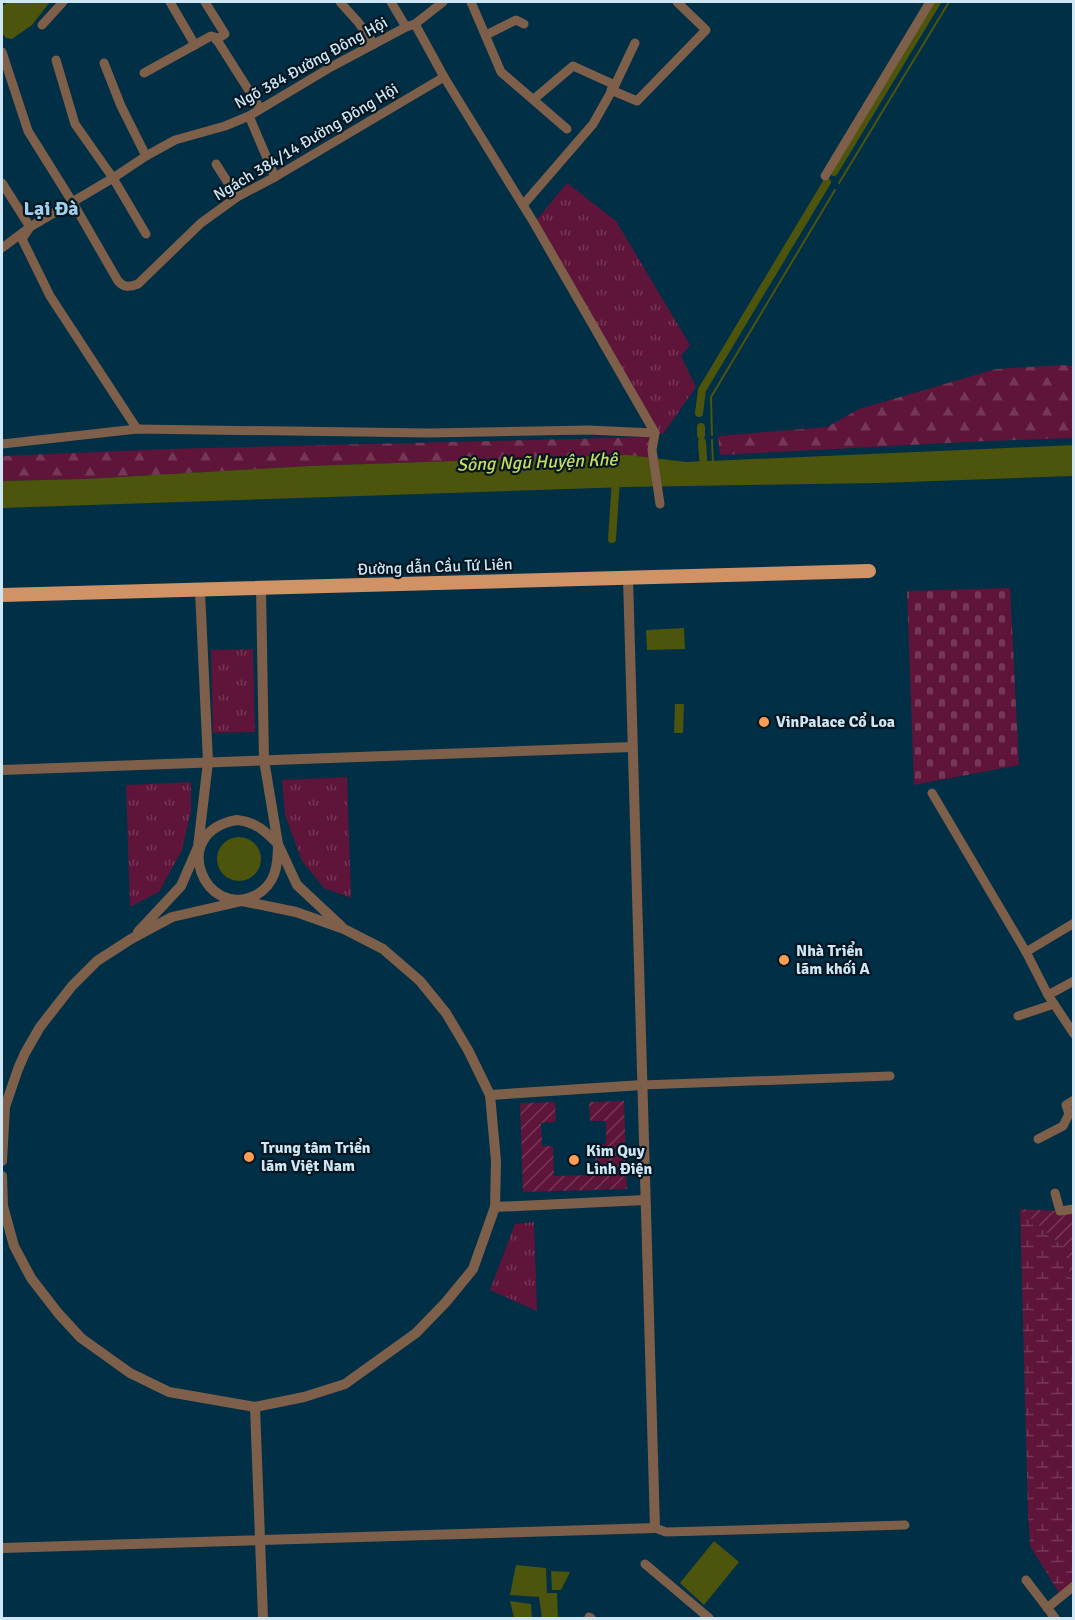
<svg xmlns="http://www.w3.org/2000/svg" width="1075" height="1620" viewBox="0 0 1075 1620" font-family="Signika,sans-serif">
  <defs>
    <pattern id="grass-tufts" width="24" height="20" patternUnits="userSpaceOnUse" patternTransform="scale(1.5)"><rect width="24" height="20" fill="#5f1539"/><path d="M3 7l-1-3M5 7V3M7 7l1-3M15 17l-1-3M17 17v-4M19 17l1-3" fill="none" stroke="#753756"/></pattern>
    <pattern id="forest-firs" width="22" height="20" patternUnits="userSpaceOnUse" patternTransform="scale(1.5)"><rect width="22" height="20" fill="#5f1539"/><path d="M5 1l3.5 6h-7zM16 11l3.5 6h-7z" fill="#753756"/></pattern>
    <pattern id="wetland-marsh" width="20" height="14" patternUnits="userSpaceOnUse" patternTransform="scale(1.5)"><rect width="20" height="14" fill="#5f1539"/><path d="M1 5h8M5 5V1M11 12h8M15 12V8" fill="none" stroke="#753756"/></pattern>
    <pattern id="cemetery-stones" width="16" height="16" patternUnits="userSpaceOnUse" patternTransform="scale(1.5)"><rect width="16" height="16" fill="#5f1539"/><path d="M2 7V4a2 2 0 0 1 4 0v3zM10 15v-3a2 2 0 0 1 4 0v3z" fill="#753756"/></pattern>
    <pattern id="garden-furrows" width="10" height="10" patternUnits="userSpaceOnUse" patternTransform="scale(1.5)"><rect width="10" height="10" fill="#5f1539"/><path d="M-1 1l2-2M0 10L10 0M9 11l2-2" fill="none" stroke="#753756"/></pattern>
  </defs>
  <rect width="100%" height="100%" fill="#002f46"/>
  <!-- grass -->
  <g fill="url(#grass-tufts)">
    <polygon points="567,183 616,221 690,345 681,356 696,387 663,434 655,433 534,223"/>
    <polygon points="253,649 255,732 213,733 211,650"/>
    <polygon points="347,777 351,898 324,888 302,861 285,815 282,780"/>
    <polygon points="191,782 191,811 182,850 159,892 130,907 126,785"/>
    <polygon points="534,1222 537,1311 490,1290 515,1224"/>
  </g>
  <!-- forest -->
  <g fill="url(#forest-firs)">
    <polygon points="1062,365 1073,366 1073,438 987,441 720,455 718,436 827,427 859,409 996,369"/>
    <polygon points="651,437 649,458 628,455 309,466 86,479 2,481 2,456 167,449"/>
  </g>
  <!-- wetland -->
  <polygon fill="url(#wetland-marsh)" points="1020,1209 1069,1252 1069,1277 1073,1278 1074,1586 1061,1596 1030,1546 1028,1513"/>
  <!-- cemetery -->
  <polygon fill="url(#cemetery-stones)" points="1010,588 1019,765 914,785 907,591"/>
  <!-- garden -->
  <g fill="url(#garden-furrows)">
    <polygon points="624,1101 627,1189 523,1192 520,1103 555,1102 556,1122 541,1123 542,1146 553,1146 554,1176 596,1175 595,1145 606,1144 606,1121 590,1121 589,1102"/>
    <polygon points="1020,1209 1060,1211 1073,1209 1073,1278 1069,1277 1069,1252"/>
  </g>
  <!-- water -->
  <g fill="#4d540b">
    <polygon points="9,2 50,2 32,25 12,39 6,38 2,33 2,6"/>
    <polygon points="1074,445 1073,476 880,483 627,487 2,508 2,481 86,479 309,466 628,455 686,462"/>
    <polygon points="684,628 685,649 647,650 646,630"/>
    <polygon points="675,704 684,704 683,733 674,733"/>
    <circle cx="239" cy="859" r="22"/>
    <polygon points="714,1541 739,1562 704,1605 680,1583"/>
    <polygon points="516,1565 546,1568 547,1593 557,1593 558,1618 542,1618 539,1597 510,1595"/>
    <polygon points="551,1571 570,1572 561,1590 552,1590"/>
    <polygon points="510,1601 531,1604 532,1618 514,1618"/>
  </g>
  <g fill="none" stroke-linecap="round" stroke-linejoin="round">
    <!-- stream -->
    <g stroke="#4d540b" stroke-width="2">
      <polyline points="839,183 949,2"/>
      <polyline points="712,435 711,397 835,190"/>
      <polyline points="712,440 713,464"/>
    </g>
    <!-- canal -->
    <g stroke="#4d540b" stroke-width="8">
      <polyline points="834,172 937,2"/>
      <polyline points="699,413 702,390 827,182"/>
      <polyline points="701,427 701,435"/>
      <polyline points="702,442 704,471"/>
      <polyline points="612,539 616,479"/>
    </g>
    <!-- minor -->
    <g stroke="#7e5f4a" stroke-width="9">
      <polyline points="170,2 195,45"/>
      <polyline points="205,2 225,34 216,40"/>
      <polyline points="340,2 358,22 374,44"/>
      <polyline points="391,2 406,27"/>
      <polyline points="471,2 501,72 567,129"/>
      <polyline points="415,24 444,77 534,223 655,433 652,450 660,504"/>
      <polyline points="42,25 63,2"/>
      <polyline points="486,35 516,20 524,24"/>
      <path d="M2,52L28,131L73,203L118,281C124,288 130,287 138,284L201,223L237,197L275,177L444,77"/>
      <polyline points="56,60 75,124 113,178 146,234"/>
      <polyline points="104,63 121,106 146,156"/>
      <polyline points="144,73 211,36 215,37 260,108"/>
      <polyline points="611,90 637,101 706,30 677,2"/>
      <polyline points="534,99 573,66 615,85"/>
      <polyline points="249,116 275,177"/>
      <polyline points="216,164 237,197"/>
      <polyline points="825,176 930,2"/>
      <polyline points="2,183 30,227 22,239 50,296 137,429"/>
      <polyline points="523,205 593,124 615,85 635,43"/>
      <polyline points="2,248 30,227 113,178 146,156 175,140 225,126 249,116 331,67 406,27 415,24 443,2"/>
      <polyline points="2,444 137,429 429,433 588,430 655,433"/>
      <polyline points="932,793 1026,952 1048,995 1074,1034"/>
      <polyline points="1026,952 1074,923"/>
      <polyline points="1048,995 1074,981"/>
      <polyline points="1018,1016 1054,1004"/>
      <polyline points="642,1085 890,1076"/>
      <polyline points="1038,1139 1063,1126 1069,1114 1066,1105 1074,1100"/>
      <polyline points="1055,1193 1060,1211 1074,1209"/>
      <polyline points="655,1528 666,1532 905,1525"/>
      <polyline points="645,1564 709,1618"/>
      <polyline points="1026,1580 1055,1618"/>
      <polyline points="1047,1608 1074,1586"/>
      <polyline points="589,1617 591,1618"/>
    </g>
    <!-- tertiary -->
    <g stroke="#7e5f4a" stroke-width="10">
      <polyline points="261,588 264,760 278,844 297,885 341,926"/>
      <polyline points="2,770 632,747"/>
      <path d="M237,820C256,822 265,831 278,844C278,865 276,884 256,895C205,921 167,832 237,820Z"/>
      <polyline points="138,932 181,886 198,847 208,762 200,591"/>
      <polyline points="490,1095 642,1085"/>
      <polyline points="2,1161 5,1107 18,1069 25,1053 40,1027 72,986 97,961 131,939 172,917 242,901 296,912 344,929 383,949 420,981 446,1013 468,1050 490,1095 496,1161 495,1207 473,1269 446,1302 416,1333 345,1384 304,1397 255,1407 169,1392 130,1373 81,1338 58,1313 31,1278 14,1246 3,1206 2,1176"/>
      <polyline points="495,1207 645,1200"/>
      <polyline points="255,1407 263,1618"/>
      <polyline points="2,1548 655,1528 628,578"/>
    </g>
    <!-- primary -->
    <polyline stroke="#d19265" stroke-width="14" points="2,595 869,571"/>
  </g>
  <!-- markers -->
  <g fill="#fd9d55" stroke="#041620" stroke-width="2">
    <circle cx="764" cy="722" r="6"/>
    <circle cx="784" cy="960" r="6"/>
    <circle cx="249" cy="1157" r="6"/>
    <circle cx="574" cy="1160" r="6"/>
  </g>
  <g text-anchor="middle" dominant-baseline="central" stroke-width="4.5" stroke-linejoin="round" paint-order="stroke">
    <!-- street labels -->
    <g font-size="16" fill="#cfe6f5" stroke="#041620">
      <text transform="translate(311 63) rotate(-29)">Ngõ 384 Đường Đông Hội</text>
      <text transform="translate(306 142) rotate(-31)">Ngách 384/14 Đường Đông Hội</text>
      <text transform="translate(435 567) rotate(-2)">Đường dẫn Cầu Tứ Liên</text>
    </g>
    <!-- poi labels -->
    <g font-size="16" font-weight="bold" fill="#cfe6f5" stroke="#041620" text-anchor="start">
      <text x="776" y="722">VinPalace Cổ Loa</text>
      <text x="796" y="951">Nhà Triển<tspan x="796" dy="18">lãm khối A</tspan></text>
      <text x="261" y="1148">Trung tâm Triển<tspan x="261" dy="18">lãm Việt Nam</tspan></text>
      <text x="586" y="1151">Kim Quy<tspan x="586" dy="18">Linh Điện</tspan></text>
    </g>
    <!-- water labels -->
    <g font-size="18" font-style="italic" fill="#cad962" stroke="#041620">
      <text transform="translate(537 462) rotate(-2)">Sông Ngũ Huyện Khê</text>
    </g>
    <!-- quarter labels -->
    <g font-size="20" font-weight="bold" fill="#a1d0ed" stroke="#041620">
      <text x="51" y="208">Lại Đà</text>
    </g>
  </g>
  <!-- border -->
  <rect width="1075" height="1620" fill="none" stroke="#cfe6f5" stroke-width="6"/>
</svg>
